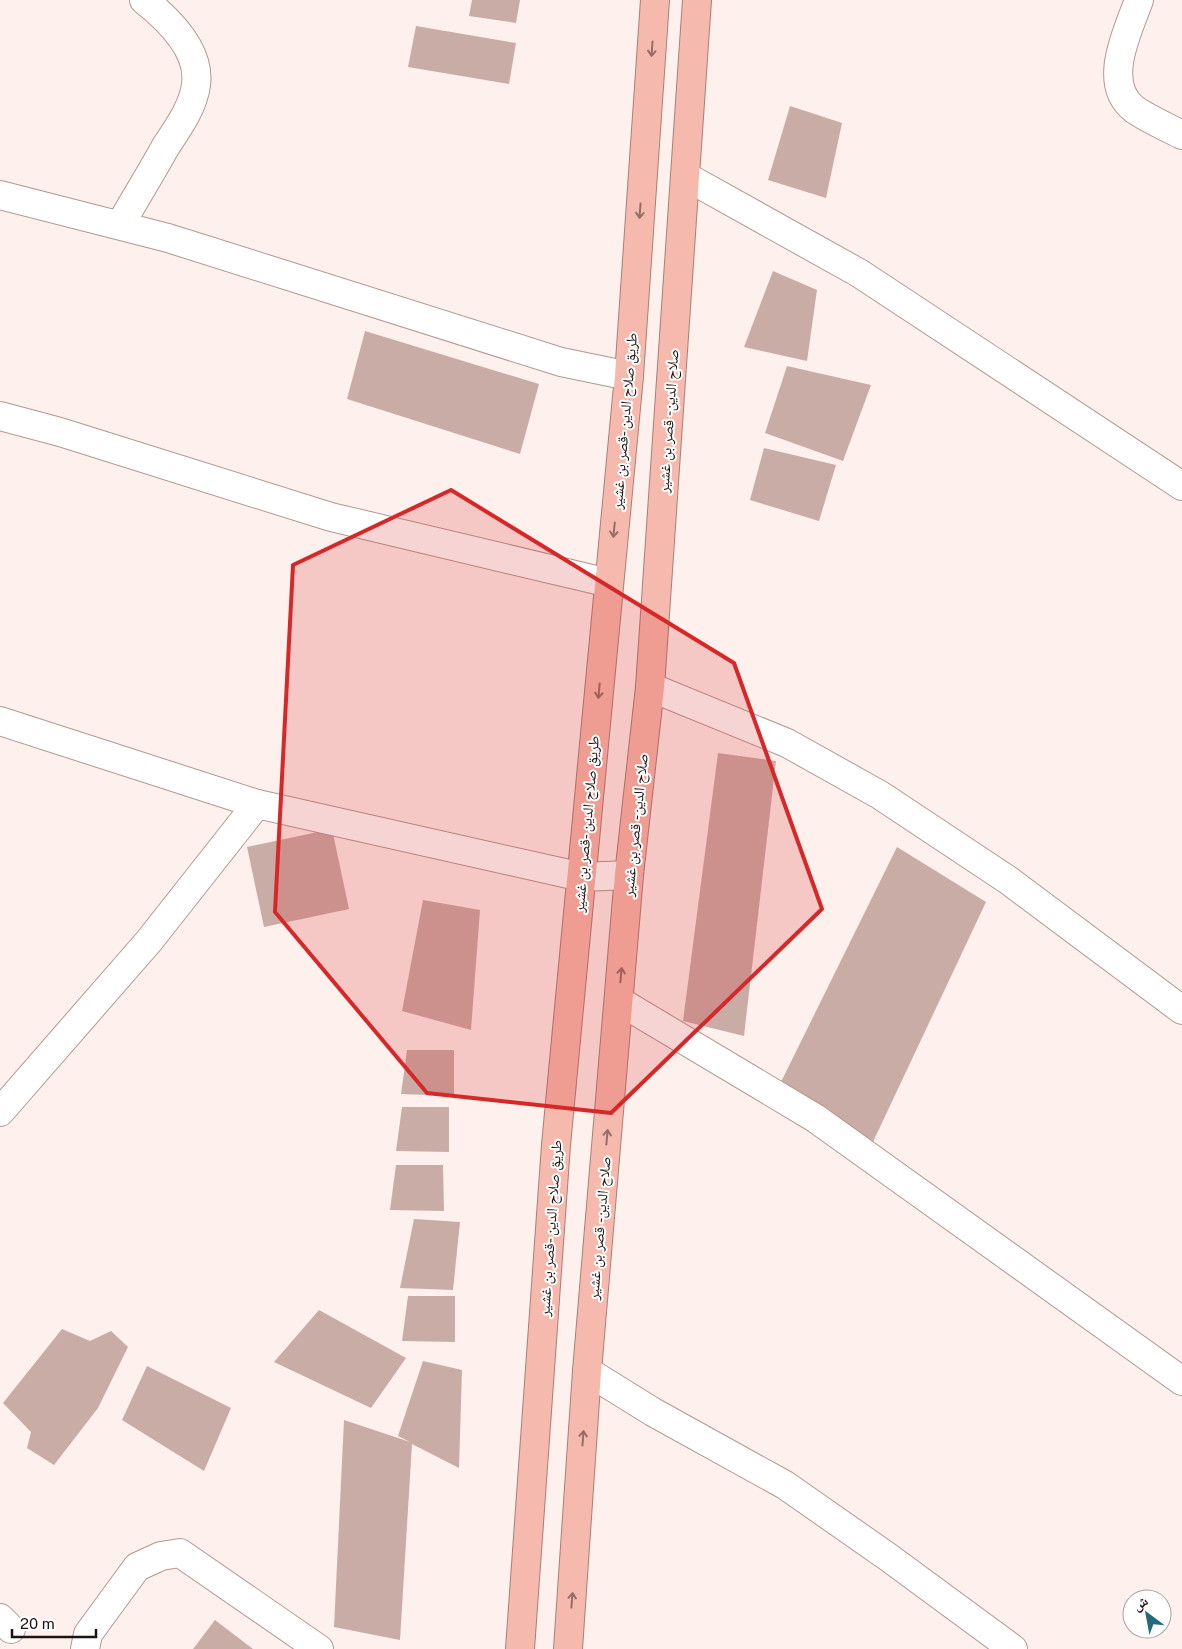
<svg xmlns="http://www.w3.org/2000/svg" width="1182" height="1649" viewBox="0 0 1182 1649" font-family="'Public Sans','Noto Naskh Arabic',sans-serif">
  <rect width="100%" height="100%" fill="#fdf0ed"/>
  <!-- building -->
  <g fill="#caaca6">
    <polygon points="472,0 520,0 516,23 469,16"/>
    <polygon points="416,26 516,43 509,84 408,67"/>
    <polygon points="790,106 842,123 826,198 768,180"/>
    <polygon points="773,271 817,290 807,361 744,347"/>
    <polygon points="365,331 539,384 520,454 347,399"/>
    <polygon points="787,366 871,385 843,461 765,433"/>
    <polygon points="764,448 836,465 819,521 750,500"/>
    <polygon points="718,753 776,761 744,1036 683,1021"/>
    <polygon points="332,829 349,909 264,927 247,847"/>
    <polygon points="897,847 986,902 872,1144 779,1086"/>
    <polygon points="423,900 480,910 471,1030 402,1011"/>
    <polygon points="407,1050 454,1050 454,1096 401,1094"/>
    <polygon points="402,1107 449,1107 449,1152 396,1151"/>
    <polygon points="396,1165 443,1165 444,1211 390,1210"/>
    <polygon points="414,1219 460,1222 453,1290 400,1288"/>
    <polygon points="408,1296 455,1296 455,1342 402,1341"/>
    <polygon points="319,1310 406,1358 371,1408 274,1362"/>
    <polygon points="62,1329 90,1341 111,1331 128,1347 98,1408 54,1465 27,1448 31,1432 3,1403"/>
    <polygon points="423,1361 462,1370 459,1468 412,1444 400,1640 334,1627 344,1420 410,1442 398,1436"/>
    <polygon points="147,1366 231,1408 204,1471 122,1420"/>
    <polygon points="215,1620 253,1649 193,1649"/>
  </g>
  <g fill="none" stroke-linecap="round" stroke-linejoin="round">
    <defs>
      <g id="minor">
        <path d="M1139,0C1128,31 1101,83 1134,109C1148,119 1167,127 1182,135"/>
        <polyline points="685,176 859,273 1182,486"/>
        <polyline points="0,195 168,238 561,362 629,376"/>
        <path d="M120,225C135,199 151,173 166,146C178,128 193,107 196,85C201,50 168,19 144,0"/>
        <polyline points="0,416 60,432 331,517 609,583"/>
        <polyline points="650,687 787,743 880,795 1008,880 1182,1010"/>
        <polyline points="0,721 257,804 582,877 629,875"/>
        <polyline points="619,1001 815,1118 1182,1381"/>
        <polyline points="0,1112 149,941 257,804"/>
        <polyline points="587,1371 653,1412 785,1485 888,1557 1013,1649"/>
        <polyline points="0,1618 11,1629"/>
        <polyline points="85,1649 88,1634 137,1567 161,1556 180,1553 319,1649"/>
      </g>
      <g id="highway">
        <polyline points="520,1649 556,1145 629,376 655,0"/>
        <polyline points="568,1649 587,1371 629,875 650,687 697,0"/>
      </g>
    </defs>
    <!-- minor casing -->
    <use href="#minor" stroke="#b49790" stroke-width="30"/>
    <!-- highway casing -->
    <use href="#highway" stroke="#aa7f76" stroke-width="30"/>
    <!-- minor -->
    <use href="#minor" stroke="#fff" stroke-width="28"/>
    <!-- highway -->
    <use href="#highway" stroke="#f6b9ad" stroke-width="28"/>
  </g>
  <!-- one-way arrows -->
  <defs><path id="oneway-shaft" d="M-6 0H5M1.5-3L5.5 0L1.5 3" fill="none" stroke-width="1.6" stroke-linecap="round" stroke-linejoin="round" transform="scale(1.25)"/></defs>
  <g stroke="#956e67">
    <use href="#oneway-shaft" transform="translate(652 49) rotate(94)"/>
    <use href="#oneway-shaft" transform="translate(640 211) rotate(94)"/>
    <use href="#oneway-shaft" transform="translate(614 530) rotate(96)"/>
    <use href="#oneway-shaft" transform="translate(599 691) rotate(95)"/>
    <use href="#oneway-shaft" transform="translate(621 975) rotate(-85)"/>
    <use href="#oneway-shaft" transform="translate(607 1137) rotate(-85)"/>
    <use href="#oneway-shaft" transform="translate(583 1438) rotate(-86)"/>
    <use href="#oneway-shaft" transform="translate(572 1600) rotate(-85)"/>
  </g>
  <!-- marked area -->
  <path fill="#d62828" fill-opacity="0.2" stroke="#d62828" stroke-width="4" stroke-linejoin="round" d="M451,490L734,663L822,909L611,1113L427,1093L275,912L293,565Z"/>
  <g text-anchor="middle" dominant-baseline="central" stroke-width="4" stroke-linejoin="round" paint-order="stroke">
    <!-- street labels -->
    <g font-size="15" fill="#1e1311" stroke="#fff">
      <text transform="translate(624 421) rotate(-85)">طريق صلاح الدين -قصر بن غشير</text>
      <text transform="translate(668 421) rotate(-86)">صلاح الدين - قصر بن غشير</text>
      <text transform="translate(586 824) rotate(-85)">طريق صلاح الدين -قصر بن غشير</text>
      <text transform="translate(635 825) rotate(-84)">صلاح الدين - قصر بن غشير</text>
      <text transform="translate(550 1228) rotate(-86)">طريق صلاح الدين -قصر بن غشير</text>
      <text transform="translate(599 1228) rotate(-85)">صلاح الدين - قصر بن غشير</text>
    </g>
  </g>
  <!-- north arrow -->
  <g transform="translate(1147 1614) rotate(328)"><circle r="24" fill="#ffffff" stroke="#a5a1a0"/>
  <path d="M0-4L9 19L0 12L-9 19Z" fill="#246b79"/>
  <text y="-8" font-size="14" font-weight="bold" text-anchor="middle" fill="#1e1311">ش</text>
  </g>
  <!-- scale -->
  <path d="M12 1629v8h84v-8" fill="none" stroke="#1e1311" stroke-width="2.5"/>
  <text x="20" y="1629" font-size="15" fill="#1e1311" stroke="#ffffff" stroke-width="4" paint-order="stroke">20 m</text>
</svg>
